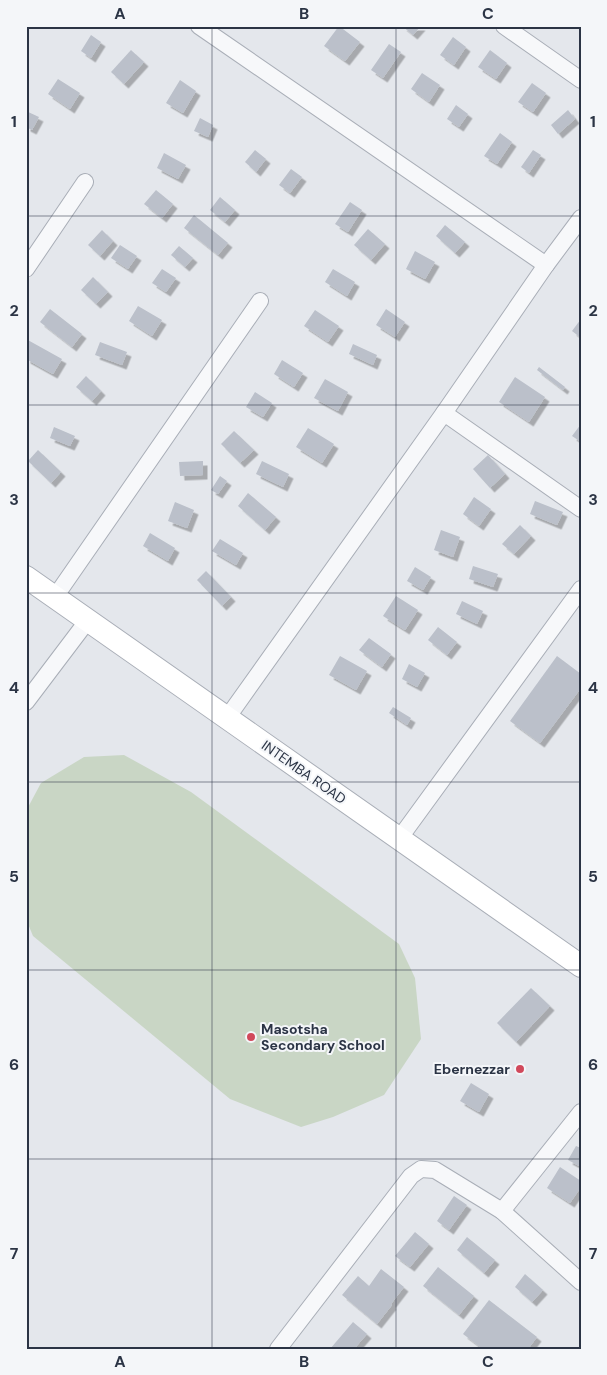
<svg xmlns="http://www.w3.org/2000/svg" width="607" height="1375" viewBox="0 0 607 1375" font-family="'DM Sans',sans-serif">
  <defs>
    <filter id="shadow"><feDropShadow dx="4.5" dy="4.5" stdDeviation="0" flood-color="#0004"/></filter>
  </defs>
  <rect width="100%" height="100%" fill="#e4e7ec"/>
  <!-- green -->
  <polygon fill="#c9d6c5" points="124,755 191,792 399,944 415,978 421,1039 384,1095 333,1117 301,1127 230,1099 33,936 26,919 26,811 41,783 84,757"/>
  <!-- building -->
  <g fill="#bbc0ca" filter="url(#shadow)">
    <polygon points="339,26 360,42 345,61 324,46"/>
    <polygon points="402,26 421,26 413,35"/>
    <polygon points="91,35 101,42 91,58 81,51"/>
    <polygon points="453,37 466,47 454,65 440,55"/>
    <polygon points="389,44 401,52 383,78 371,70"/>
    <polygon points="131,50 144,62 124,84 111,72"/>
    <polygon points="490,50 507,63 496,79 478,67"/>
    <polygon points="422,73 440,85 429,102 411,89"/>
    <polygon points="58,79 80,93 70,109 48,94"/>
    <polygon points="180,80 196,91 183,113 166,103"/>
    <polygon points="532,83 546,93 533,112 518,102"/>
    <polygon points="456,105 468,114 459,127 447,119"/>
    <polygon points="568,110 575,119 558,134 551,125"/>
    <polygon points="26,111 39,117 32,130 26,127"/>
    <polygon points="200,118 213,125 208,137 194,131"/>
    <polygon points="500,133 512,142 497,164 484,156"/>
    <polygon points="255,150 266,159 256,172 245,162"/>
    <polygon points="533,150 541,155 529,173 521,167"/>
    <polygon points="164,153 186,165 178,179 157,168"/>
    <polygon points="291,169 302,177 290,193 279,185"/>
    <polygon points="156,190 173,204 162,218 144,204"/>
    <polygon points="220,197 235,210 225,222 210,210"/>
    <polygon points="350,202 362,210 348,232 335,224"/>
    <polygon points="194,215 228,243 218,255 184,228"/>
    <polygon points="445,225 465,242 455,253 436,236"/>
    <polygon points="368,229 385,244 371,260 354,245"/>
    <polygon points="102,230 113,241 100,256 88,245"/>
    <polygon points="120,245 137,256 128,269 111,258"/>
    <polygon points="179,246 193,258 185,267 171,255"/>
    <polygon points="415,251 435,262 425,279 406,269"/>
    <polygon points="162,269 176,278 166,292 152,283"/>
    <polygon points="333,269 355,282 347,296 325,282"/>
    <polygon points="93,277 108,292 96,304 81,290"/>
    <polygon points="138,306 162,320 152,336 129,321"/>
    <polygon points="50,309 82,334 72,347 40,322"/>
    <polygon points="386,309 405,322 395,337 376,325"/>
    <polygon points="315,310 339,326 328,342 304,326"/>
    <polygon points="581,319 581,338 572,331"/>
    <polygon points="26,339 62,359 53,374 26,359"/>
    <polygon points="100,342 127,352 122,365 95,355"/>
    <polygon points="353,344 377,355 373,365 349,354"/>
    <polygon points="282,360 303,373 294,387 274,374"/>
    <polygon points="539,367 565,387 563,390 537,370"/>
    <polygon points="86,376 101,391 92,401 76,387"/>
    <polygon points="515,377 545,397 529,422 499,402"/>
    <polygon points="325,379 348,392 338,411 314,398"/>
    <polygon points="255,392 272,403 263,417 246,407"/>
    <polygon points="581,424 581,442 572,436"/>
    <polygon points="54,427 75,436 70,446 50,438"/>
    <polygon points="308,428 334,444 322,463 296,447"/>
    <polygon points="234,431 254,450 240,463 221,444"/>
    <polygon points="38,450 61,472 51,483 28,461"/>
    <polygon points="488,455 505,474 490,488 473,469"/>
    <polygon points="203,461 203,475 180,476 179,462"/>
    <polygon points="262,461 289,474 283,487 256,474"/>
    <polygon points="220,476 227,481 218,494 211,490"/>
    <polygon points="248,493 276,517 265,530 238,506"/>
    <polygon points="474,497 491,509 479,526 463,514"/>
    <polygon points="535,501 563,512 557,525 530,514"/>
    <polygon points="175,502 194,510 187,528 168,521"/>
    <polygon points="520,525 531,536 514,554 502,544"/>
    <polygon points="441,530 460,537 453,557 434,550"/>
    <polygon points="150,533 175,548 168,561 143,546"/>
    <polygon points="220,539 243,553 236,565 212,551"/>
    <polygon points="473,566 498,574 493,587 469,579"/>
    <polygon points="415,567 431,577 423,590 407,581"/>
    <polygon points="206,571 231,597 222,606 197,580"/>
    <polygon points="396,596 418,610 405,630 383,616"/>
    <polygon points="462,601 483,611 477,624 456,614"/>
    <polygon points="438,627 457,642 447,655 428,640"/>
    <polygon points="369,638 391,654 382,667 359,650"/>
    <polygon points="340,656 367,671 356,690 329,675"/>
    <polygon points="557,656 581,674 581,688 540,743 510,721"/>
    <polygon points="409,664 425,673 417,687 402,679"/>
    <polygon points="393,707 411,718 407,725 389,713"/>
    <polygon points="531,988 550,1006 516,1042 497,1023"/>
    <polygon points="471,1083 489,1094 479,1112 460,1101"/>
    <polygon points="576,1146 581,1148 581,1167 568,1160"/>
    <polygon points="560,1167 581,1181 581,1187 570,1203 547,1188"/>
    <polygon points="454,1196 467,1205 449,1230 437,1221"/>
    <polygon points="415,1232 429,1244 410,1267 395,1256"/>
    <polygon points="467,1237 495,1260 484,1273 457,1250"/>
    <polygon points="438,1267 474,1296 459,1315 423,1286"/>
    <polygon points="381,1269 404,1287 391,1304 392,1305 377,1324 342,1295 358,1276 369,1286"/>
    <polygon points="525,1274 543,1290 532,1302 515,1287"/>
    <polygon points="489,1300 537,1337 528,1349 483,1349 463,1334"/>
    <polygon points="353,1322 367,1334 354,1349 330,1349"/>
  </g>
  <g fill="none" stroke-linecap="round" stroke-linejoin="round">
    <defs>
      <g id="street">
        <polyline points="199,26 546,265"/>
        <polyline points="504,26 581,80"/>
        <polyline points="26,269 85,182"/>
        <polyline points="444,413 581,509"/>
        <polyline points="55,597 260,301"/>
        <polyline points="26,702 88,620"/>
        <polyline points="227,718 444,413 546,265 581,218"/>
        <polyline points="399,839 581,589"/>
        <polyline points="502,1211 581,1112"/>
        <polyline points="278,1349 411,1176 421,1169 435,1170 502,1211 581,1282"/>
      </g>
      <polyline id="secondary" points="26,577 581,966"/>
    </defs>
    <!-- street casing -->
    <use href="#street" stroke="#a9aeb7" stroke-width="18"/>
    <!-- secondary casing -->
    <use href="#secondary" stroke="#a9aeb7" stroke-width="24"/>
    <!-- street -->
    <use href="#street" stroke="#f7f8fa" stroke-width="16"/>
    <!-- secondary -->
    <use href="#secondary" stroke="#fff" stroke-width="22"/>
  </g>
  <!-- grid -->
  <path fill="none" stroke="#2b3445" stroke-width="1" stroke-opacity="0.55" d="M212,26V1349M396,26V1349M26,216H581M26,405H581M26,593H581M26,782H581M26,970H581M26,1159H581"/>
  <!-- markers -->
  <g fill="#d1495b" stroke="#f4f6f9" stroke-width="2">
    <circle cx="251" cy="1037" r="5"/>
    <circle cx="520" cy="1069" r="5"/>
  </g>
  <g text-anchor="middle" dominant-baseline="central" stroke-width="4" stroke-linejoin="round" paint-order="stroke">
    <!-- street labels -->
    <g font-size="14" fill="#2b3445" stroke="#f4f6f9">
      <text transform="translate(304 772) rotate(35)">INTEMBA ROAD</text>
    </g>
    <!-- poi labels -->
    <g font-size="14" font-weight="bold" fill="#2b3445" stroke="#f4f6f9" text-anchor="start">
      <text x="261" y="1029">Masotsha<tspan x="261" dy="16">Secondary School</tspan></text>
      <text x="510" y="1069" text-anchor="end">Ebernezzar</text>
    </g>
  </g>
  <!-- border -->
  <rect width="607" height="1375" fill="none" stroke="#f4f6f9" stroke-width="55"/>
  <rect x="28" y="28" width="552" height="1320" fill="none" stroke="#2b3445" stroke-width="2"/>
  <g font-size="16" text-anchor="middle" font-weight="bold" fill="#2b3445">
    <text x="120" y="19">A</text>
    <text x="304" y="19">B</text>
    <text x="488" y="19">C</text>
    <text x="14" y="127">1</text>
    <text x="593" y="127">1</text>
    <text x="14" y="316">2</text>
    <text x="593" y="316">2</text>
    <text x="14" y="505">3</text>
    <text x="593" y="505">3</text>
    <text x="14" y="693">4</text>
    <text x="593" y="693">4</text>
    <text x="14" y="882">5</text>
    <text x="593" y="882">5</text>
    <text x="14" y="1070">6</text>
    <text x="593" y="1070">6</text>
    <text x="14" y="1259">7</text>
    <text x="593" y="1259">7</text>
    <text x="120" y="1367">A</text>
    <text x="304" y="1367">B</text>
    <text x="488" y="1367">C</text>
  </g>
</svg>
